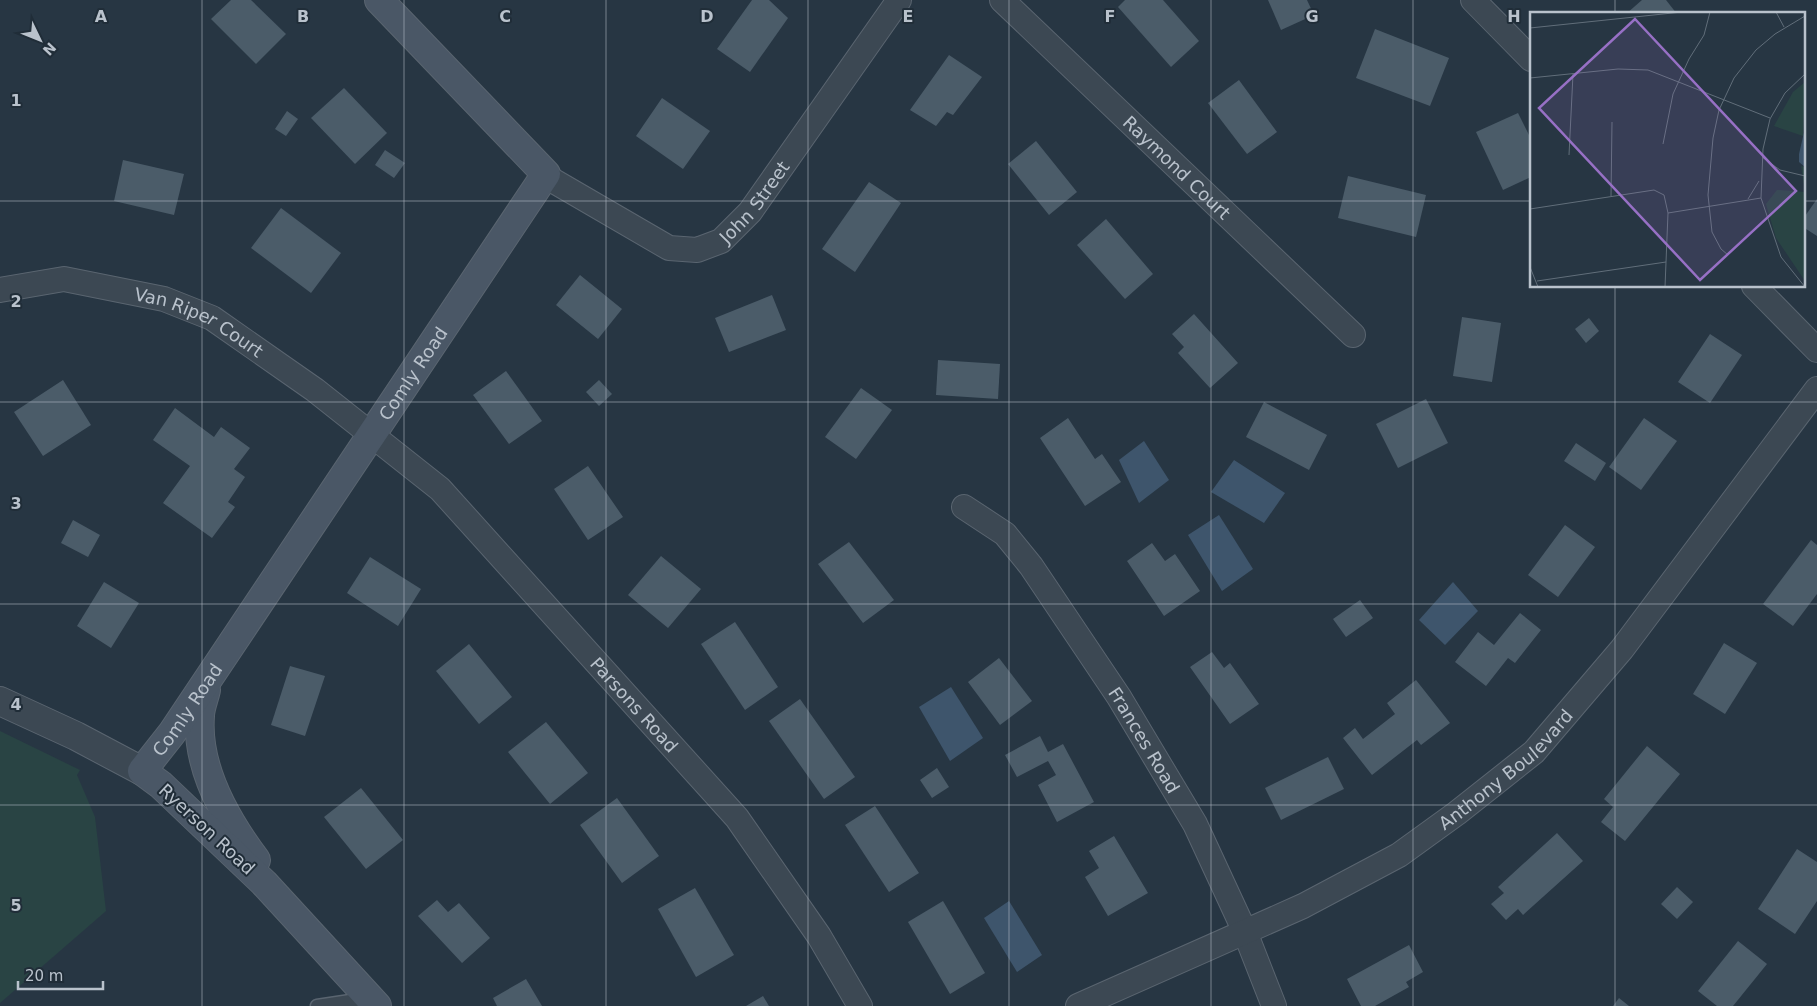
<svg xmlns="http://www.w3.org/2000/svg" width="1817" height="1006" viewBox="0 0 1817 1006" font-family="'DejaVu Sans',sans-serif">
  <rect width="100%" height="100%" fill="#273643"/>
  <!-- green -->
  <polygon fill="#294444" points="0,731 80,770 77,775 95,817 106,911 0,1003"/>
  <!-- water -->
  <g fill="#3e556c">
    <polygon points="1144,441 1169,480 1139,503 1119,460"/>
    <polygon points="1234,460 1285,493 1264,523 1211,492"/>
    <polygon points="1219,515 1253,569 1222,591 1188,535"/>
    <polygon points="1453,582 1478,611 1445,645 1419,620"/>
    <polygon points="951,687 983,738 950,761 919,707"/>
    <polygon points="1009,901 1042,955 1017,972 984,918"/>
  </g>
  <!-- building -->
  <g fill="#4b5c69">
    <polygon points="231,0 251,0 286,34 256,64 211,19"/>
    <polygon points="752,0 769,0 788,18 750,72 717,49"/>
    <polygon points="1125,0 1163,0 1199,41 1171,67 1118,7"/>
    <polygon points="1268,0 1307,0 1314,15 1281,30"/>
    <polygon points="1642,0 1666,0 1677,14 1626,14"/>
    <polygon points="1375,29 1449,58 1430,106 1356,78"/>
    <polygon points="949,55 982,77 953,115 947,112 936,126 910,110"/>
    <polygon points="1239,80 1277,132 1247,154 1208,103"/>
    <polygon points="344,88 387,133 355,164 311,118"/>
    <polygon points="662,98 710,131 683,169 636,136"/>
    <polygon points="287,111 298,119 286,136 275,129"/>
    <polygon points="1518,113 1531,139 1531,177 1503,190 1476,132"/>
    <polygon points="1036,141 1077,192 1049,215 1008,164"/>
    <polygon points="385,150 405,163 394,178 375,165"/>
    <polygon points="123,160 184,174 174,215 114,201"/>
    <polygon points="1348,176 1426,195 1416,237 1338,218"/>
    <polygon points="869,182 901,203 855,272 822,249"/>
    <polygon points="1817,199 1817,236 1803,227 1803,219"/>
    <polygon points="281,208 341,253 311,293 251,248"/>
    <polygon points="1106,219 1153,274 1125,299 1077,245"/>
    <polygon points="580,275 622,309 598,339 556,305"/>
    <polygon points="772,295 786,330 729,352 715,318"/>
    <polygon points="1194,314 1238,363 1210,388 1178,353 1184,347 1172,334"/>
    <polygon points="1462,317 1501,323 1492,382 1453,376"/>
    <polygon points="1589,318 1599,331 1586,343 1575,329"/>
    <polygon points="1710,334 1742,355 1710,403 1678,382"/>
    <polygon points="938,360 1000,364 998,399 936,395"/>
    <polygon points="506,371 542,421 509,444 473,395"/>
    <polygon points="63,380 91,425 43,456 14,412"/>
    <polygon points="599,380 612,394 599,406 586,392"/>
    <polygon points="861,388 892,410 856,459 825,437"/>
    <polygon points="1426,399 1448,443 1398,468 1376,424"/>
    <polygon points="1264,402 1327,435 1309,470 1246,437"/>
    <polygon points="175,408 214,437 221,427 250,448 234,469 245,477 228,502 235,507 212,538 163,503 190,466 153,440"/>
    <polygon points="1068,418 1095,459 1102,454 1121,482 1085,506 1040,438"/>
    <polygon points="1644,418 1677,441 1641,490 1609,467"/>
    <polygon points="1576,443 1606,463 1595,481 1564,461"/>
    <polygon points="588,466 623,517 588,540 554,489"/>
    <polygon points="73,520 100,535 88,557 61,543"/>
    <polygon points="1565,525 1595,547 1558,597 1528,575"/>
    <polygon points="1811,540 1817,545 1817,594 1793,626 1763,604"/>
    <polygon points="849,542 894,600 863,623 818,564"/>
    <polygon points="1152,543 1165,561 1175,554 1200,591 1164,616 1127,561"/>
    <polygon points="661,556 701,589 668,628 628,595"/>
    <polygon points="370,557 421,589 398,626 347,593"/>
    <polygon points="104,582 139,603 111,648 77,626"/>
    <polygon points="1360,600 1373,618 1346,637 1333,619"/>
    <polygon points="1520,613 1541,630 1515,663 1508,658 1486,686 1455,662 1478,632 1494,645"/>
    <polygon points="735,622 778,687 745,710 701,644"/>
    <polygon points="1724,643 1757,663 1725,714 1693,694"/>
    <polygon points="469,644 512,697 479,724 436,671"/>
    <polygon points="1212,652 1224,668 1230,663 1259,704 1230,724 1190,667"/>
    <polygon points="999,658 1032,701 1000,725 968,682"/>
    <polygon points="290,666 325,676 305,736 271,725"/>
    <polygon points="1416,680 1450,723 1421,745 1417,740 1372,775 1343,738 1355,728 1363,739 1395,714 1387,703"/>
    <polygon points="800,699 855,777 824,799 769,721"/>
    <polygon points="546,722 588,773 550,804 508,752"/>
    <polygon points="1040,736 1048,752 1063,744 1094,802 1057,822 1038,785 1056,775 1048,761 1017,777 1005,755"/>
    <polygon points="1647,746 1680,774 1625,841 1601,822 1613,807 1604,799"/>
    <polygon points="1328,757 1344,789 1281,820 1265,788"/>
    <polygon points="937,768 949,787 932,798 920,780"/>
    <polygon points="361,788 403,840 366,869 324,817"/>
    <polygon points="617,798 659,856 622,883 580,825"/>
    <polygon points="875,806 919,873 889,892 845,825"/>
    <polygon points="1557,833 1583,861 1523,915 1518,909 1506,920 1491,904 1504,893 1498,887"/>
    <polygon points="1114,836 1148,893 1108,916 1085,877 1099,868 1089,851"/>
    <polygon points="1797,849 1817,862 1817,901 1795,934 1758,909"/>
    <polygon points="1677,887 1693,902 1677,919 1661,904"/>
    <polygon points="695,888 734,955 696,977 658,909"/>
    <polygon points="437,900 448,912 459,903 490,938 462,963 418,916"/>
    <polygon points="943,901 985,973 950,994 908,922"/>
    <polygon points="1738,941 1767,964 1733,1006 1717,1006 1698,991"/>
    <polygon points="1409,945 1423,972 1406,982 1409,987 1375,1006 1361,1006 1347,979"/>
    <polygon points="526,979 542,1006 497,1006 493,998"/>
    <polygon points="763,996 769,1006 746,1006"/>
    <polygon points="1619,998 1629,1006 1613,1006"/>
  </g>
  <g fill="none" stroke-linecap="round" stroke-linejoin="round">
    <defs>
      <polyline id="service" points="317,1006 370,998"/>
      <g id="minor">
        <path id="s1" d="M1002,0L1353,335"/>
        <polyline points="1473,0 1531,59"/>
        <path id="s2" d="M546,174L552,180L669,248L697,250L721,241L750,212L899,0"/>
        <polyline points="1754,286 1817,350"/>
        <path id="s3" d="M0,290L64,279L164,299L212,318L315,390L440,489L737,818L819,936L860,1006"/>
        <path id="s4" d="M964,507L1005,534L1031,566L1119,697L1195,824L1245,932L1274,1006"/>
        <path id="s5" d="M1078,1006L1303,906L1399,855L1457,813L1534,752L1622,649L1817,389"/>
      </g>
      <polyline id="tertiary" points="0,701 76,736 142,771"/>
      <g id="secondary">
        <path d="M206,690C204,699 200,708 200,716C196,768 226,820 256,860"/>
        <path id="s6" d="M377,1006L264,883L161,785L142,771L172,733L546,174L379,0"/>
      </g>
    </defs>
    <!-- service casing -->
    <use href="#service" stroke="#5a6570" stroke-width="15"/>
    <!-- minor casing -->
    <use href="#minor" stroke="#5a6570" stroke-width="26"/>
    <!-- tertiary casing -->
    <use href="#tertiary" stroke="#5a6570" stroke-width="30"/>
    <!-- secondary casing -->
    <use href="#secondary" stroke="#5a6570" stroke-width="30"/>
    <!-- service -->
    <use href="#service" stroke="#3c4853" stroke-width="12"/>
    <!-- minor -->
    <use href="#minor" stroke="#3c4853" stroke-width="24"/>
    <!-- tertiary -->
    <use href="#tertiary" stroke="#3c4853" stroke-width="28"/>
    <!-- secondary -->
    <use href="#secondary" stroke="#4a5766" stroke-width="28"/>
  </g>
  <!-- grid -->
  <path fill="none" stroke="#b9c2cc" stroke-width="1" stroke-opacity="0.55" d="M202,0V1006M404,0V1006M606,0V1006M808,0V1006M1009,0V1006M1211,0V1006M1413,0V1006M1615,0V14M0,201H1531M1803,201H1817M1615,286V1006M0,402H1817M0,604H1817M0,805H1817"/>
  <g text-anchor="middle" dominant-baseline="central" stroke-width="4" stroke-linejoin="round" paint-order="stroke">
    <!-- street labels -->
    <g font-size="18" fill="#b9c2cc" stroke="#202d38">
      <text stroke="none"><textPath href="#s1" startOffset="242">Raymond Court</textPath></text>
      <text stroke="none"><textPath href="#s2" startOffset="249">John Street</textPath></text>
      <text stroke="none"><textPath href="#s3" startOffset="208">Van Riper Court</textPath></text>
      <text stroke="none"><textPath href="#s6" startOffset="814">Comly Road</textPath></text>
      <text stroke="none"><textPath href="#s3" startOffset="794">Parsons Road</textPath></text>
      <text stroke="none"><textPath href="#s6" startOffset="409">Comly Road</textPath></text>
      <text stroke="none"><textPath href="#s4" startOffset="298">Frances Road</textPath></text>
      <text stroke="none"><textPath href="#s5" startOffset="492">Anthony Boulevard</textPath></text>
      <text transform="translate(207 829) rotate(43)">Ryerson Road</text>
    </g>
  </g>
  <!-- overview -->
  <g transform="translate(1530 12)">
    <rect width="275" height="275" fill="#273643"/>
    <path d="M275,70L273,124L244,114L263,80ZM271,154L275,155V269L246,226L236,192L247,178L275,180Z" fill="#294444"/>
    <path d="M275,116V155L269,150V142Z" fill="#3e556c"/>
    <path fill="none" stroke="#616e7a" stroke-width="1" d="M246,0L254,15M0,16L152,0M0,66L88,57L118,58L240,106M133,132L143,82L159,47L174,23L180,0M39,143L43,62M232,145L250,158L275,164M81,184L82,110M231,186L251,245L275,275M218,187L229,169M0,197L124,178L134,183L138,201M198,243L191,237L182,220L178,183L183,126L189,98L204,66L226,38L245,22L275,4M0,255L8,275M7,269L136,250M135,275L138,201L231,186L233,137L240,107L255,81L275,62"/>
    <path fill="#9770c5" fill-opacity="0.15" stroke="#9770c5" stroke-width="2.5" d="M105,7L266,179L170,268L9,96Z"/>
    <rect width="275" height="275" fill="none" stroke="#b9c2cc" stroke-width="2.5"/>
  </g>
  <g font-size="16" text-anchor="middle" font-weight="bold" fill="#b9c2cc" stroke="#202d38" stroke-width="4" stroke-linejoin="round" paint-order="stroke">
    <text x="101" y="22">A</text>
    <text x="303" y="22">B</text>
    <text x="505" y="22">C</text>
    <text x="707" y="22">D</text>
    <text x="908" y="22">E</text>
    <text x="1110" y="22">F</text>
    <text x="1312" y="22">G</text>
    <text x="1514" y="22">H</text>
    <text x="16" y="106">1</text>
    <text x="16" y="307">2</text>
    <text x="16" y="509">3</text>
    <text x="16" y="710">4</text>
    <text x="16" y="911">5</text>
  </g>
  <!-- north arrow -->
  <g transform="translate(40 40) rotate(133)" stroke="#202d38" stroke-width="4" paint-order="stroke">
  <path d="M0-4L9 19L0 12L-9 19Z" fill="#b9c2cc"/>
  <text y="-8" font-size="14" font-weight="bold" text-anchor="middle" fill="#b9c2cc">N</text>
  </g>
  <!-- scale -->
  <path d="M18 981v8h85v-8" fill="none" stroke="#b9c2cc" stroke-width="2.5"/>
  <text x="25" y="981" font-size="15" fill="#b9c2cc" stroke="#202d38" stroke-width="4" paint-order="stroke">20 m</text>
</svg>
